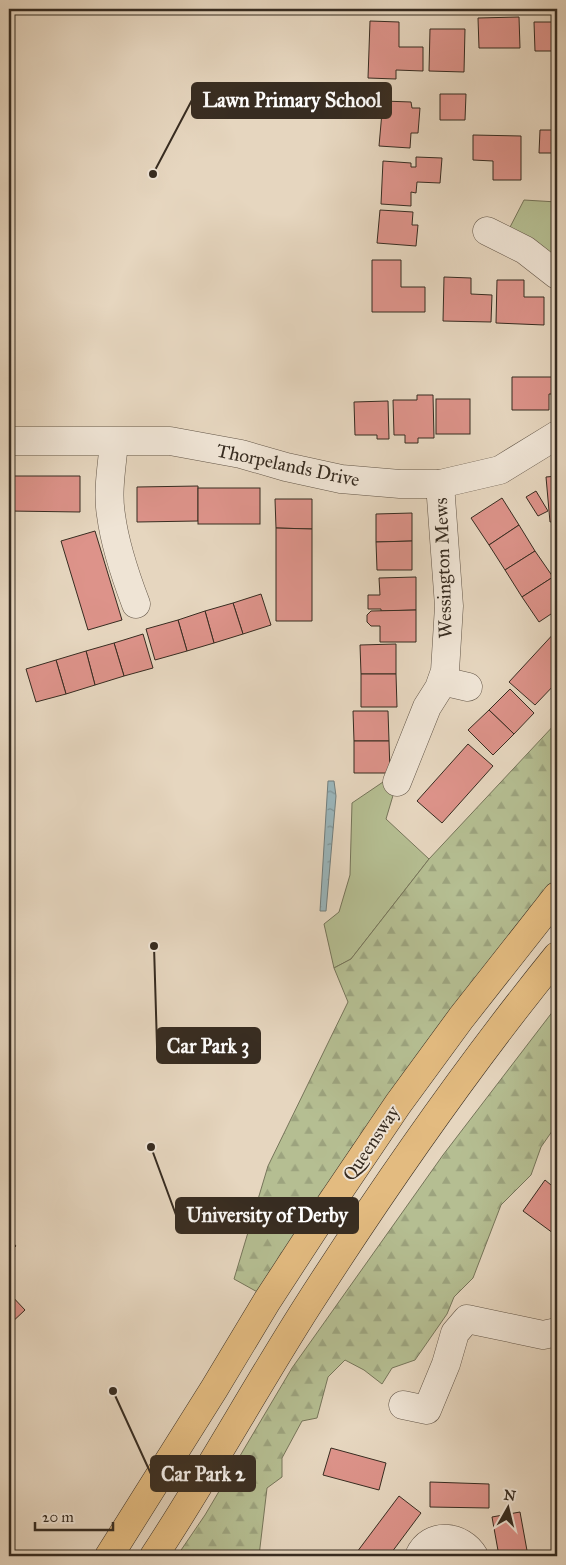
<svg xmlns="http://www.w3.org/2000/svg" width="566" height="1565" viewBox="0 0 566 1565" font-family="'IM FELL Great Primer',serif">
  <defs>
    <pattern id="forest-firs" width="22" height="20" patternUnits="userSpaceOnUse" patternTransform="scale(1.25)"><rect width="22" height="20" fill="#b5be92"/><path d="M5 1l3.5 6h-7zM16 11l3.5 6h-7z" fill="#9ca37e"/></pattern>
    <pattern id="water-ripples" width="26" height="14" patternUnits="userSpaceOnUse" patternTransform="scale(1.25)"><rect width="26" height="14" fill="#9ab6bc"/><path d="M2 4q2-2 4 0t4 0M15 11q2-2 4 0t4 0" fill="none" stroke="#7e9498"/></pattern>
  </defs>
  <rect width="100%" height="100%" fill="#e6d6bf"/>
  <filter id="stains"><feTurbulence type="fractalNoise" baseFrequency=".004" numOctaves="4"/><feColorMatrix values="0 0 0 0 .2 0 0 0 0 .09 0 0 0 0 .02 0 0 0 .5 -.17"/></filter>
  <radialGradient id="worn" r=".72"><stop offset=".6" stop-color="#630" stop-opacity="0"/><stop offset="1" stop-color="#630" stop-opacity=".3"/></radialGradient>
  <!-- green -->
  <g fill="#b5be92" stroke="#76755a">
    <polygon points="524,200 557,202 557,261 508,231"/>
    <polygon points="383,782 397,782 386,819 429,859 351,959 334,968 324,924 339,912 350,875 352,803"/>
  </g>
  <!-- forest -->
  <g fill="url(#forest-firs)" stroke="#76755a">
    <polygon points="557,722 557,877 446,1020 352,1147 261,1294 234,1279 268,1166 348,1002 334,968 351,959 429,859"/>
    <polygon points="557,1006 557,1124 541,1147 531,1175 501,1205 473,1278 454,1297 447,1314 415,1360 392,1368 382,1384 364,1370 345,1360 328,1377 317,1418 302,1421 282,1458 282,1477 267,1488 259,1556 177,1556 205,1515 292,1368 443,1155"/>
  </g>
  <!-- water -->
  <polygon fill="url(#water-ripples)" stroke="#727f7e" points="328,781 334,781 336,796 326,911 320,911"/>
  <!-- building -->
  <g fill="#dd938a" stroke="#372c21">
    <polygon points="369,9 404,9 405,11 369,12"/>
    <polygon points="519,17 520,48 479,48 478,18"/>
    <polygon points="370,21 399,22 399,47 423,47 423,71 396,70 396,79 368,78"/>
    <polygon points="534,22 557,22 557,51 535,51"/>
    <polygon points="430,29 465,29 464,72 429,71"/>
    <polygon points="440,94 466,94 465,120 440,120"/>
    <polygon points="383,101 411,102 412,108 420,108 418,133 411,133 410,148 379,146"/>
    <polygon points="540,130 557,130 557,153 539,153"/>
    <polygon points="473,135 521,136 521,180 493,180 493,161 473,160"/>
    <polygon points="416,157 442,158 440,183 417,182 416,193 411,192 411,206 381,204 383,161 411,163 411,167 416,167"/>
    <polygon points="380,210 413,212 412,225 418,225 416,246 377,243"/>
    <polygon points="372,260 401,260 401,287 425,287 425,312 372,312"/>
    <polygon points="444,277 471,278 471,294 492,295 491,322 443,321"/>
    <polygon points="497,280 524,280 524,297 544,297 544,325 496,323"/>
    <polygon points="512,377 552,377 552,394 549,394 549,410 512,410"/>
    <polygon points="417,395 433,395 434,438 418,438 418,443 405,443 405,435 394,435 393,400 417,400"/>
    <rect x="436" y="399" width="34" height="35"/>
    <polygon points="388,401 389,439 377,439 377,435 355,435 354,402"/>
    <polygon points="9,476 80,476 80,512 9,511"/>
    <polygon points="557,476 557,521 550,522 546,477"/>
    <polygon points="198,486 198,521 137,522 137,487"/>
    <rect x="198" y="488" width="62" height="36"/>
    <polygon points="536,491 548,511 538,516 526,497"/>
    <polygon points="502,498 519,525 489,545 471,518"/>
    <polygon points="275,499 312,499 312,529 276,528"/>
    <polygon points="412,513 412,541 376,542 376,514"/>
    <polygon points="519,525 535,551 505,570 489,545"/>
    <polygon points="276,528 312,529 312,621 276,621"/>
    <polygon points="95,531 122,620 88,630 61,541"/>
    <polygon points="412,541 412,570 377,570 376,542"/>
    <polygon points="535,551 553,577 522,597 505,570"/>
    <polygon points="416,577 416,610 381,611 381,609 368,609 368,595 380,595 379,578"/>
    <polygon points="553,577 557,584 557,610 539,622 522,597"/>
    <polygon points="261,594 271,625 243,634 233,603"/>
    <polygon points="233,603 243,634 214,643 205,611"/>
    <polygon points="416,610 416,642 380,642 380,626 371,626 367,622 367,615 371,611"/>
    <polygon points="205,611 214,643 187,651 178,620"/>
    <polygon points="178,620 187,651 155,660 146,629"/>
    <polygon points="557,630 557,682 535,705 509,682"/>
    <polygon points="143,634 153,668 124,676 114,643"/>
    <polygon points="114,643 124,676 95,685 86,651"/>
    <polygon points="396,644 396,674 361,674 360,645"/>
    <polygon points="86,651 95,685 66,694 56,660"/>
    <polygon points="56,660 66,694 36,702 26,669"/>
    <polygon points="361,674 396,674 397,707 361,707"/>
    <polygon points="510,689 534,713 514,734 489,710"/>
    <polygon points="489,710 514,734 493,755 468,730"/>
    <polygon points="353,711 388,711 389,741 354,741"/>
    <polygon points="354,741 389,741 390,773 354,773"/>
    <polygon points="468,744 493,766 442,823 417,801"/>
    <polygon points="545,1180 557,1190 557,1236 523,1211"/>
    <polygon points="9,1238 16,1246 9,1253"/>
    <polygon points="9,1293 25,1310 9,1325"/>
    <polygon points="331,1448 386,1463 379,1490 323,1475"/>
    <polygon points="430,1482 489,1484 489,1508 430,1507"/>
    <polygon points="399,1496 421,1513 389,1556 354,1556"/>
    <polygon points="520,1512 528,1556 499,1556 492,1517"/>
  </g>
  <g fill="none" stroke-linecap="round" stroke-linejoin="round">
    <defs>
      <g id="street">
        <polyline points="487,231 525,250 557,275"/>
        <polyline points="9,441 170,441 241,454 286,467 341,479 400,484 440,484 500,470 557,435"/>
        <path d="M114,442C112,466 107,491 111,515C115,546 125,575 136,604"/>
        <polyline points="442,681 468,687"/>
        <polyline points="397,782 427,707 439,688 445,671 449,606 440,484"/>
        <polyline points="403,1405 427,1410 446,1364 455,1333 467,1319 543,1335 557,1332"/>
        <path d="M419,1556C430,1531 462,1535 474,1556"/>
      </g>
      <g id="highway">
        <polyline points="109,1556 214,1389 267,1301 325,1212 398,1104 461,1018 557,896"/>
        <path d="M154,1556C208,1474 255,1388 308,1305C385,1185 467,1067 557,956"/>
      </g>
    </defs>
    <!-- street casing -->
    <use href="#street" stroke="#635648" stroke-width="29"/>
    <!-- highway casing -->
    <use href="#highway" stroke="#372c21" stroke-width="29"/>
    <!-- street -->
    <use href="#street" stroke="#efe4d5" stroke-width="28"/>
    <!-- highway -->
    <use href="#highway" stroke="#e3bb80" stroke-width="28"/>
  </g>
  <g text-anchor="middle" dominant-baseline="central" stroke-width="4" stroke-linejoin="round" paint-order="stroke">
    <!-- street labels -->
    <g font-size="19" fill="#372c21" stroke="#efe4d5">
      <text transform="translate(288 465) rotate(12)">Thorpelands Drive</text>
      <text transform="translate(443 568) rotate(-92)">Wessington Mews</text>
      <text transform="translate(371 1143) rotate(-56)">Queensway</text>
    </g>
  </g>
  <!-- callouts -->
  <path fill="none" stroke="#372c21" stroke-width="2" d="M153 174L192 100M154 946L157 1046M151 1147L176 1215M113 1391L151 1474"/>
  <g fill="#372c21" stroke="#efe4d5" stroke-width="2">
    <circle cx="153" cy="174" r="5"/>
    <circle cx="154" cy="946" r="5"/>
    <circle cx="151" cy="1147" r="5"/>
    <circle cx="113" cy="1391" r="5"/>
  </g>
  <g fill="#372c21" stroke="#372c21" stroke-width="2">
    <rect x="192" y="83" width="199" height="35" rx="5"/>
    <rect x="157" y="1028" width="103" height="35" rx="5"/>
    <rect x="176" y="1198" width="182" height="35" rx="5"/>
    <rect x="151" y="1456" width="104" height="35" rx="5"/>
  </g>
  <g font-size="20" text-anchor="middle" font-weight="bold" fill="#fff">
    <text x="292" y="107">Lawn Primary School</text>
    <text x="208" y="1053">Car Park 3</text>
    <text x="267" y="1222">University of Derby</text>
    <text x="203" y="1481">Car Park 2</text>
  </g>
  <!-- margin -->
  <rect width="566" height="1565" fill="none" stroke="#e6d6bf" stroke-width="30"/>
  <rect x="10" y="10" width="546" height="1545" fill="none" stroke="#372c21" stroke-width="2.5"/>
  <rect x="15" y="15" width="536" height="1535" fill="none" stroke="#372c21"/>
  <!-- north arrow -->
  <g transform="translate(508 1508) rotate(8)" stroke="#efe4d5" stroke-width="4" paint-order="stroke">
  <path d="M0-4L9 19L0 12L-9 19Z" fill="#372c21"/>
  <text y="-8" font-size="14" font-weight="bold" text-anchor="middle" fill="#372c21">N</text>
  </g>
  <!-- scale -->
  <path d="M35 1522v8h78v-8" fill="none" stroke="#372c21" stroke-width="2.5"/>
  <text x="42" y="1522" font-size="15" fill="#372c21" stroke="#efe4d5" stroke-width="4" paint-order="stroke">20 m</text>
  <rect width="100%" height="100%" filter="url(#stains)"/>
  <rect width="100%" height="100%" fill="url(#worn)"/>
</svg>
